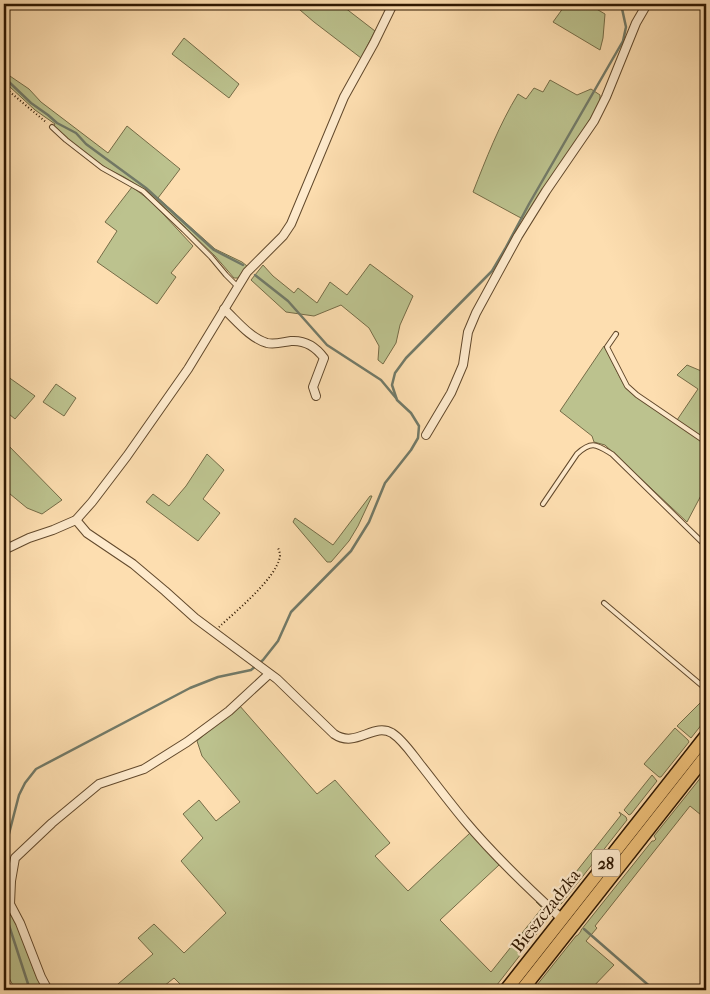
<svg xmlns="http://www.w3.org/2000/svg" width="710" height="994" viewBox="0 0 710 994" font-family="'IM FELL French Canon',serif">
  <rect width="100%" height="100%" fill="#fddeb0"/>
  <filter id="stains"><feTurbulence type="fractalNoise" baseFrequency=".004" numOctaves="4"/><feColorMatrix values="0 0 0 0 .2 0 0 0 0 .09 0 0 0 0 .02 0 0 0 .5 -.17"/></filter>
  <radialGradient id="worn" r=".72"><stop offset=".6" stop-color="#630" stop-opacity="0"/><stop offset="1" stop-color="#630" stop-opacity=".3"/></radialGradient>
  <!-- green -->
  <g fill="#bcc28e" stroke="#756c47">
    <polygon points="293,4 340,4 375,31 361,58 314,22"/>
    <polygon points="566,4 588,4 605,14 603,38 600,50 553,22"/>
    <polygon points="184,38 239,84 229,98 172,54"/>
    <polygon points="4,72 29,89 41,102 108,153 127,126 180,169 158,198 215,249 242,262 247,266 238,278 234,278 215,256 148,192 124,177 106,168 72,143 53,127 55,124 35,110 10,87 4,78"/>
    <path d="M550,80L577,95L591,89L600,95V103L585,127L525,219L519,217L473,192C486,159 499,125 518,94L526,99L534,88L543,92Z"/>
    <polygon points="132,187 151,201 193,246 171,273 176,277 157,304 97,262 117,231 105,222"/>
    <polygon points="370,264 413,296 400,325 396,343 383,364 378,360 379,346 369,328 341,305 314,316 286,312 251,280 263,265 273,276 294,293 298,288 317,303 330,282 347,295"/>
    <polygon points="604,346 624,385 632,393 675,423 698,389 677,375 687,365 706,373 706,486 687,522 605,445 594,442 592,436 560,411"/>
    <polygon points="4,374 35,396 15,419 4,410"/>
    <polygon points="56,384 76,398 64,416 43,402"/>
    <polygon points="4,441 62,500 42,514 27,508 4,489"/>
    <polygon points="207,454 224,470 203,499 220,513 198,541 146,502 153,494 169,506 186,486"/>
    <polygon points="370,496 372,496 358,526 349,541 331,562 327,562 293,522 295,518 333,545"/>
    <polygon points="706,697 706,719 691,738 677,726"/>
    <polygon points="239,705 317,794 335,780 390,843 375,856 408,891 470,833 499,865 440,920 491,972 542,908 536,902 537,901 552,914 493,990 186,990 174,978 159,990 111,990 153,954 138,938 154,924 184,953 226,913 181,861 203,838 183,814 199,800 216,821 240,802 202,756 197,741"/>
    <polygon points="675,728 688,740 689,742 661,777 659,777 644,764"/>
    <polygon points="706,771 706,819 690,806 595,926 597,928 586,941 614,965 590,990 533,990 576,936 578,935 581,931 581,930 652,841 654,841 656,839 654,836"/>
    <polygon points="652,775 657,781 631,814 629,815 624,810"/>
    <polygon points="619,812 626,817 627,820 561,904 555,909 550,905 621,815"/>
    <polygon points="4,910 7,912 12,917 18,928 35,973 43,990 16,990 4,970"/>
  </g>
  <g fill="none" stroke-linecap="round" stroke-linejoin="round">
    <!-- stream -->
    <g stroke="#727a68" stroke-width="2.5">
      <polyline points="4,75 9,82 31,103 48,115 57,123 76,133 86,144 146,188 214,250 243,265"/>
      <polyline points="255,275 288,301 327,345 381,380 396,398"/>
      <polyline points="4,853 19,795 25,783 36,769 190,688 218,677 251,670 263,660 278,641 291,612 351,551 369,522 385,483 411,450 418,438 419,426 411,413 397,400 392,385 395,373 406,358 492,271 505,249 529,204 623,41 626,27 621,4"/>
      <polyline points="4,910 30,990"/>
      <polyline points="584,929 654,990"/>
    </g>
    <defs>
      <g id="lane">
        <polyline points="52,127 66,140 102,168 143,191 184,230 211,257 226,275 238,287"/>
        <polyline points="616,334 607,347 627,386 637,395 706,442"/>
        <path d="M543,504L577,454C592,440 597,445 612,454L706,546"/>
        <polyline points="604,603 706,689"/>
      </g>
      <g id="street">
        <path d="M224,309C237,321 250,338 267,343C275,345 283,342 291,341C305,340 316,347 324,358L313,387L316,396"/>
        <polyline points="426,435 451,393 463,365 468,332 476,313 518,236 546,191 594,121 606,97 636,23 647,4"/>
        <path d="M76,520L87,533L133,564L165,591L195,618L277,679L334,734C356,749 373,722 392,733C403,740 412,754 420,764C435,783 450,803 465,821C495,857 528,888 562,919"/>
        <polyline points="4,550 29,538 53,530 76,520 92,502 127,456 188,369 247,272 283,236 291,224 344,97 374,43 393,4"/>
        <polyline points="4,901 10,904 20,923 41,977 48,990"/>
        <polyline points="10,904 11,881 15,858 52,823 99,784 144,769 187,742 229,711 269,674"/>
      </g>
      <g id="primary">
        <polyline points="506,990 706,736"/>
        <polyline points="522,990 706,756"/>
      </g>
    </defs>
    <!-- lane casing -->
    <use href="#lane" stroke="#62492c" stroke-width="6"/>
    <!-- street casing -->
    <use href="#street" stroke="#62492c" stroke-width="10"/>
    <!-- primary casing -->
    <use href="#primary" stroke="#2e1700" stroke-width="15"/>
    <!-- path -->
    <g stroke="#2e1700" stroke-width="2" stroke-dasharray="1 2.5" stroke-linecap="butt">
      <polyline points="4,87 47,123"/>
      <path d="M219,627C235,612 277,578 280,556C280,553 279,550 278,548"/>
    </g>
    <!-- lane -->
    <use href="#lane" stroke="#feeacc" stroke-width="4"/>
    <!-- street -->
    <use href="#street" stroke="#feeacc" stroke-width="8"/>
    <!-- primary -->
    <use href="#primary" stroke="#eebf78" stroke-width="12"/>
  </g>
  <g text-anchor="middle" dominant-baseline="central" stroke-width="4.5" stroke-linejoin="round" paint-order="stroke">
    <!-- shield labels -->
    <rect fill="#feeacc" stroke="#6c563d" stroke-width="1" x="592" y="849.5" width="28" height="27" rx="4"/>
    <g font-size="16" font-weight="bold" fill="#2e1700">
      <text x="606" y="863">28</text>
    </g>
    <!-- street labels -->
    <g font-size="18" fill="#2e1700" stroke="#feeacc">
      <text transform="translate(546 911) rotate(-52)">Bieszczadzka</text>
    </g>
  </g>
  <!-- margin -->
  <rect width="710" height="994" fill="none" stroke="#fddeb0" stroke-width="20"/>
  <rect x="5" y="5" width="700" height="984" fill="none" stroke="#2e1700" stroke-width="2.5"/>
  <rect x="10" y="10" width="690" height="974" fill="none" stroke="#2e1700"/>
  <rect width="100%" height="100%" filter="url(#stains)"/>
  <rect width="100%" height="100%" fill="url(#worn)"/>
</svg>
